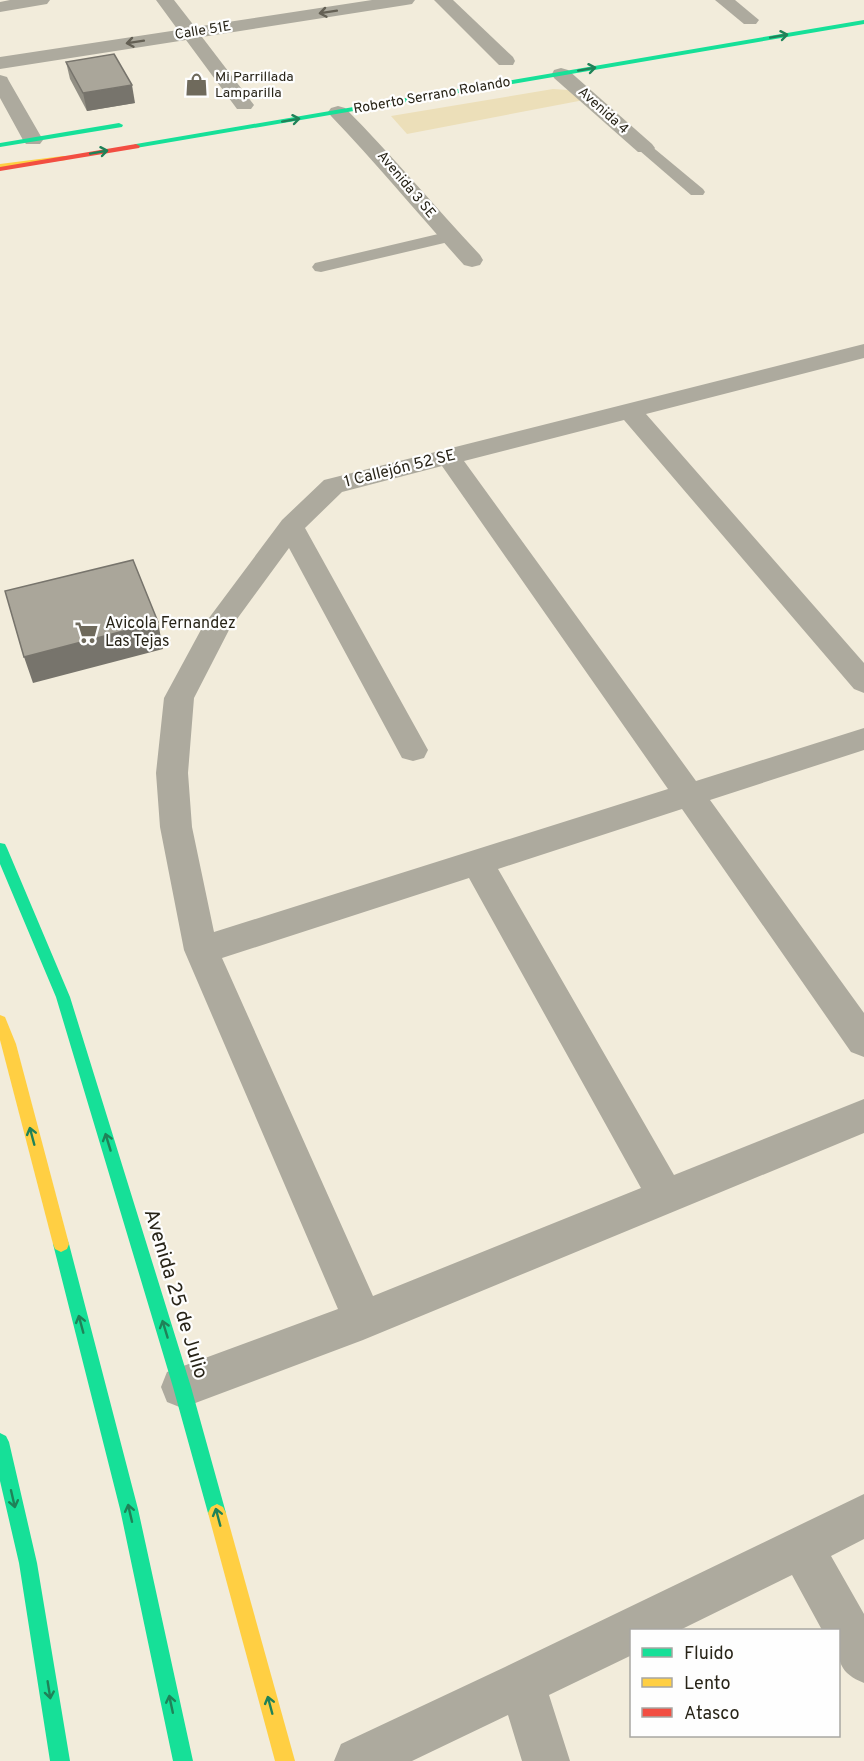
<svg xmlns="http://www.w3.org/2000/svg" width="864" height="1761" viewBox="0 0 864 1761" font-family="Overpass,sans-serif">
  <rect width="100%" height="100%" fill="#f2ecdb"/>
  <!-- green -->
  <polygon fill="#ecdfb9" points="553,89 568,90 584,100 407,134 391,116"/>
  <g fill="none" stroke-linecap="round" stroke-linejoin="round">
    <!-- lane -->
    <g fill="#adaa9e" fill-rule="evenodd">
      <polygon points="645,143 650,145 703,189 705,192 703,195 691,195 640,151 637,148"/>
      <polygon points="451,231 457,232 459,236 457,240 321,272 315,271 312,267 315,263"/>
    </g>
    <!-- street -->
    <g fill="#adaa9e" fill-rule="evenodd">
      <polygon points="10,0 50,0 47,4 41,5 0,12 0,2"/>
      <polygon points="156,0 174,0 195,27 372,0 415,0 412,4 406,5 202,37 254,105 251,109 237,109 186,40 0,69 0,57 178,30"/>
      <polygon points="434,0 453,0 513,57 515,61 513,65 499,65"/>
      <polygon points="715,0 735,0 759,20 756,24 744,24"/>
      <polygon points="561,68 568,70 652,144 655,148 652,152 638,152 554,78 552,74 554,70"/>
      <polygon points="0,75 7,77 9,81 43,140 40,144 26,144 23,140 0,98"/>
      <path d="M338,106L345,108C392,155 434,206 480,255L483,260L480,265L472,267L464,265C419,215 377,164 331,116L328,112L331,108Z"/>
      <path d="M864,344V358L646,414L864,663V693L854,689L624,420L464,461L696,781L864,728V750L710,800L864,1013V1057L851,1052L682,809L498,869L674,1175L864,1099V1133L363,1340L182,1408L167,1402L161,1387L167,1372L338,1309L184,950L160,827L156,773L164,698L203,626L282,520L324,480ZM442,466L668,789L214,932L192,827L188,773L194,698L229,630L289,548L402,758L413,761L424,758L428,750L305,528L342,492ZM469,878L641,1188L373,1296L222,958Z"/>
      <path d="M864,1494V1539L831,1556L864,1614V1683C836,1672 838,1658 838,1630H822L792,1575L680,1630H632V1655L549,1695L570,1761H522L508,1715L412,1761H334L341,1744L505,1667Z"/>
    </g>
    <!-- fast -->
    <g fill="#16e098" fill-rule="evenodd">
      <polygon points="864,20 864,24 136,148 132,146 136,144"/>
      <polygon points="119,123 123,125 122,127 0,147 0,143"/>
      <polygon points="0,843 5,844 7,848 70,997 191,1387 226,1513 223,1519 217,1522 211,1519 208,1513 173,1387 56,997 0,864"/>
      <polygon points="61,1236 67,1239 69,1244 138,1509 193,1761 173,1761 120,1509 53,1244 55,1239"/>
      <polygon points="0,1433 6,1436 9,1442 37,1563 70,1761 50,1761 19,1563 0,1481"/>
    </g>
    <!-- slow -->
    <g fill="#ffcf43" fill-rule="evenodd">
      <polygon points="63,156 66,156 66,160 0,168 0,164"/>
      <polygon points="0,1015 5,1017 16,1044 69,1244 67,1249 61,1252 55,1249 53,1244 0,1040"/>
      <polygon points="217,1504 223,1507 226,1513 295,1761 275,1761 208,1513 211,1507"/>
    </g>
    <!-- jam -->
    <polygon fill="#f24e42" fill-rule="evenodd" points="136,144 140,146 139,148 0,171 0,167"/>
  </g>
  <!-- wall -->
  <polygon fill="#928f84" points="66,62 135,103 87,111 70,79"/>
  <!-- shaded-wall -->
  <g fill="#77746c">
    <polygon points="132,85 135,103 87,111 83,93"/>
    <polygon points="158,622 163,649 33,683 24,657"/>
  </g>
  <!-- building -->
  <g fill="#aaa69a" stroke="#77746c" stroke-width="1.5">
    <polygon points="114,54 132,85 83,93 66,62"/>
    <polygon points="133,560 158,622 24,657 5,591"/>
  </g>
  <!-- one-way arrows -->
  <defs><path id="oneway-shaft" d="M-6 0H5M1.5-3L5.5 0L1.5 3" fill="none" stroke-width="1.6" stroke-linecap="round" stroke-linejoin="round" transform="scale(1.5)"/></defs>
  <g stroke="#646054">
    <use href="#oneway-shaft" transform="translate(328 12) rotate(171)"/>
    <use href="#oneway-shaft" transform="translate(135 42) rotate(171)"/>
  </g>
  <g stroke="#1f8258">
    <use href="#oneway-shaft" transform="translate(779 36) rotate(-10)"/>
    <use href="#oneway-shaft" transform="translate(587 69) rotate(-10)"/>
    <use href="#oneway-shaft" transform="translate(291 120) rotate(-10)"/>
    <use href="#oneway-shaft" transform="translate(99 152) rotate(-10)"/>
    <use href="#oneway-shaft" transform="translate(32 1136) rotate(-105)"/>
    <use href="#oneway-shaft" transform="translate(108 1142) rotate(-107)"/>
    <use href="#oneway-shaft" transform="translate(81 1324) rotate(-105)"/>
    <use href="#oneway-shaft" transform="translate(165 1329) rotate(-107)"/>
    <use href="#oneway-shaft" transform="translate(13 1499) rotate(77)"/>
    <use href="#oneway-shaft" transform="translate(130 1513) rotate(-103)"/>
    <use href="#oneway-shaft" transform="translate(218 1517) rotate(-105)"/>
    <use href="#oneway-shaft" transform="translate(49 1690) rotate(81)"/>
    <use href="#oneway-shaft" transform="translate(171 1704) rotate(-102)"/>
    <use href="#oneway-shaft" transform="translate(270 1705) rotate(-105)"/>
  </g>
  <!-- icons -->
  <defs>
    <symbol id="shop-bare" viewBox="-9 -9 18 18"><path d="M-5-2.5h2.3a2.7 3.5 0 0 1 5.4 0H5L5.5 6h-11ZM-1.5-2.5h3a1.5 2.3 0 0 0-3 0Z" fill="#6f6a5c" stroke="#fefefe" stroke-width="2.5" paint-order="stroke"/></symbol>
    <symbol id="supermarket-bare" viewBox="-9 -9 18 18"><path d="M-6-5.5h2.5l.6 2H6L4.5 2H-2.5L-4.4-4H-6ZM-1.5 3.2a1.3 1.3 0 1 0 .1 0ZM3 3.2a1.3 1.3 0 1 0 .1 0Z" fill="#6f6a5c" stroke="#fefefe" stroke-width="2.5" paint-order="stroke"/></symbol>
  </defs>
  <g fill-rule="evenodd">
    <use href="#shop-bare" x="180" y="68" width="33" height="33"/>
    <use href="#supermarket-bare" x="70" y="616" width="33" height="33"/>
  </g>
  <g text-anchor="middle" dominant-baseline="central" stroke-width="4.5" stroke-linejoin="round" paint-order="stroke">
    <!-- far-street labels -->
    <g font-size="14" fill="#282418" stroke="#fefefe">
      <text transform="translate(203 31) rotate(-9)">Calle 51E</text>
      <text transform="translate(432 96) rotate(-10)">Roberto Serrano Rolando</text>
      <text transform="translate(603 111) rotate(42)">Avenida 4</text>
      <text transform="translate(406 185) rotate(50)">Avenida 3 SE</text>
    </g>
    <!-- far-poi labels -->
    <g font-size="14" fill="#282418" stroke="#fefefe" text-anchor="start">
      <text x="215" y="77">Mi Parrillada<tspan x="215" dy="16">Lamparilla</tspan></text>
    </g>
    <!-- street labels -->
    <g font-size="16" fill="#282418" stroke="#fefefe">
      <text transform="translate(400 469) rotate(-14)">1 Callejón 52 SE</text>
    </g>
    <!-- poi labels -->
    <g font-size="16" fill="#282418" stroke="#fefefe" text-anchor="start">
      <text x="105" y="624">Avicola Fernandez<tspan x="105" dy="18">Las Tejas</tspan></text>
    </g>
    <!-- near-street labels -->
    <g font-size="20" fill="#282418" stroke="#fefefe">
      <text transform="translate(175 1294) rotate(73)">Avenida 25 de Julio</text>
    </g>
  </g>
  <!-- legend -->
  <rect x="630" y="1629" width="210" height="108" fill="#fefefe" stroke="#a8a7a2" stroke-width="1.5"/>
  <rect x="642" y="1648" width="30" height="9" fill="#16e098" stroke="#a8a7a2" stroke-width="1.5"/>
  <text x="684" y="1659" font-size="18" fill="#282418">Fluido</text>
  <rect x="642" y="1678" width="30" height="9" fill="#ffcf43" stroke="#a8a7a2" stroke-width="1.5"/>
  <text x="684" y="1689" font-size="18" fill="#282418">Lento</text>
  <rect x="642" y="1708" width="30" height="9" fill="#f24e42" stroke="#a8a7a2" stroke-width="1.5"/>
  <text x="684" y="1719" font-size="18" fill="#282418">Atasco</text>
</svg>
